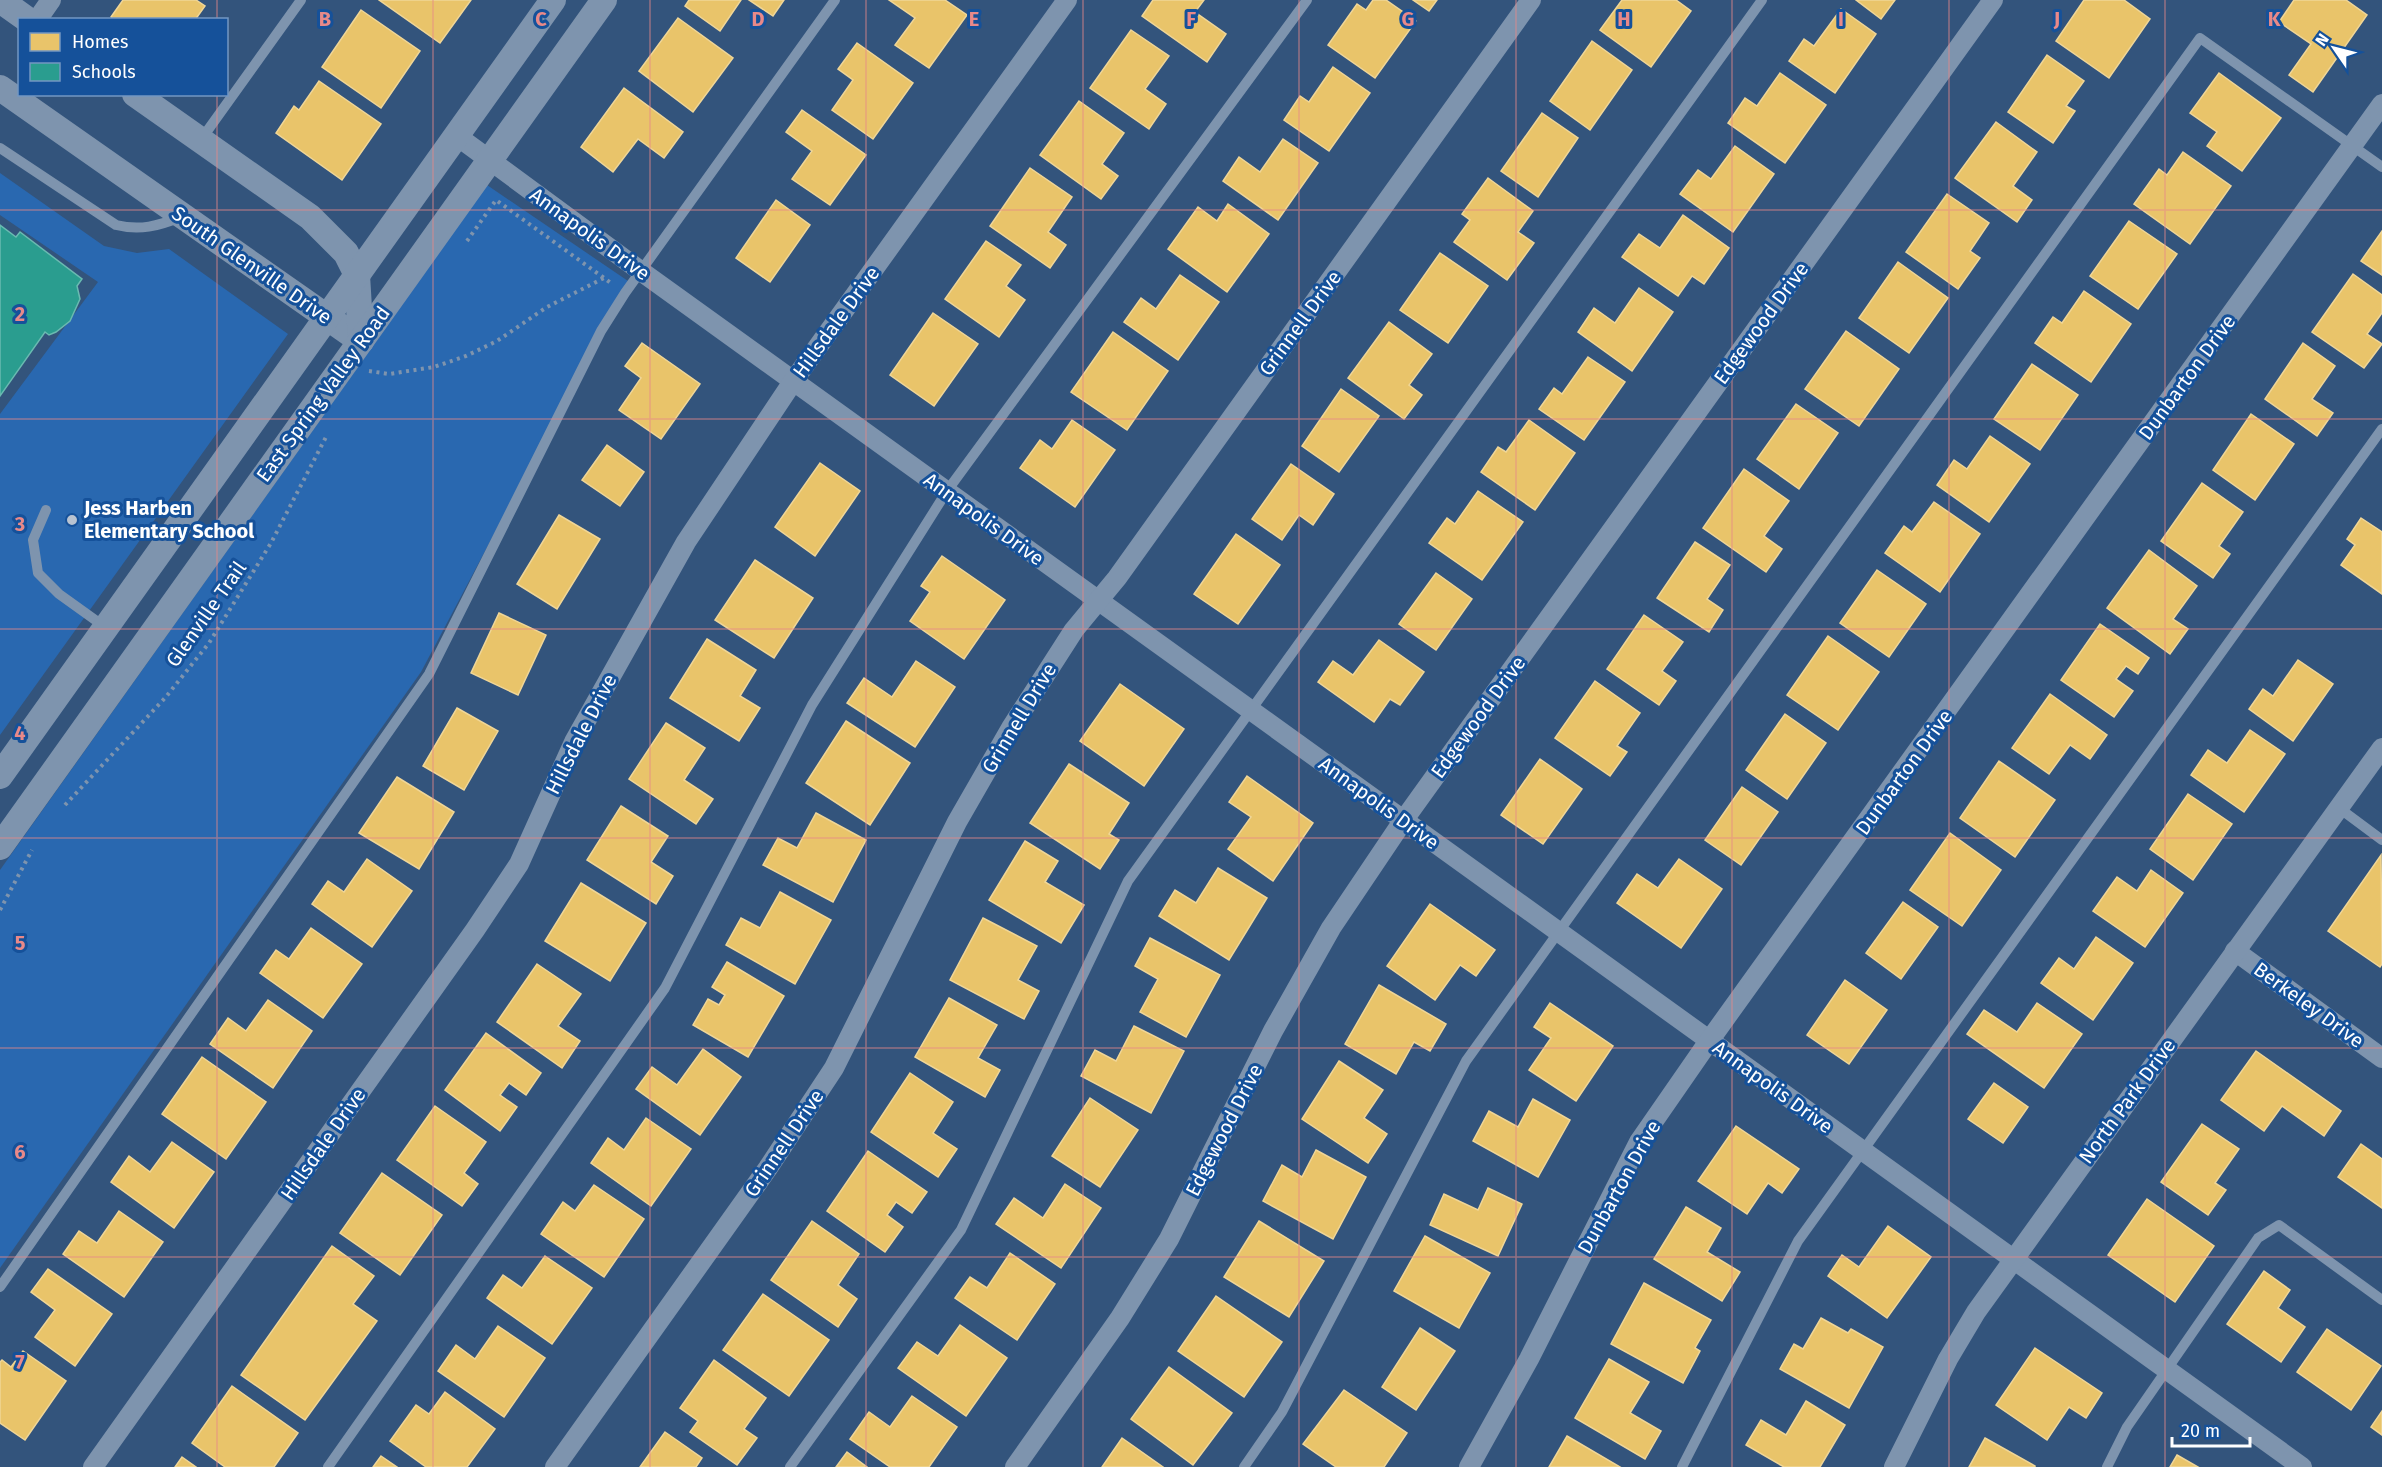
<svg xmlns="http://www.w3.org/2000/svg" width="2382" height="1467" viewBox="0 0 2382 1467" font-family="'Fira Sans',sans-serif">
  <rect width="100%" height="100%" fill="#33547c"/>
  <!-- green -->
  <g fill="#2968b0">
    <polygon points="0,173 104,246 137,253 169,249 288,334 0,735 0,414 98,282 0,215"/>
    <polygon points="487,185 628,281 421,672 0,1268 0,870"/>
  </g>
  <!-- homes -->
  <g fill="#e9c46a" stroke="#f0d697" stroke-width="1.5">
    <polygon points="123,0 196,0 205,6 195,20 114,20 111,17"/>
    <polygon points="379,0 471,0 440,43"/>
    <polygon points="689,0 741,0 720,31 685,6"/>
    <polygon points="749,0 784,0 773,16"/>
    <polygon points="889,0 945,0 967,15 929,68 895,45 915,18"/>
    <polygon points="1153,0 1204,0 1195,12 1226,34 1207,62 1142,16"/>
    <polygon points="1373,0 1386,0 1416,21 1375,78 1328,45 1357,4 1366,10"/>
    <polygon points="1413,0 1437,0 1429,11"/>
    <polygon points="1622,0 1676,0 1691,11 1651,67 1600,30"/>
    <polygon points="1856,0 1895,0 1881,19"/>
    <polygon points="2084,0 2124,0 2150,19 2109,78 2056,41"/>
    <polygon points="2294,0 2346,0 2367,15 2313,92 2289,75 2311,44 2279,22"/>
    <polygon points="1841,9 1876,34 1835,93 1789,61 1804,39 1814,46"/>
    <polygon points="361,10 420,51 381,108 322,67"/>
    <polygon points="678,18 733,58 693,112 639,71"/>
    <polygon points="1131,30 1169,56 1145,89 1166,104 1149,129 1090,88"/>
    <polygon points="1592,41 1632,70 1590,130 1550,101"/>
    <polygon points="857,43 913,83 873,139 832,110 853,80 838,69"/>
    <polygon points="2047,55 2084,81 2066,106 2075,111 2053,143 2008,112"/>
    <polygon points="1333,67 1370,93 1329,151 1284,120 1300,96 1309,102"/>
    <polygon points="1780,73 1826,105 1785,163 1728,123 1745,98 1757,106"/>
    <polygon points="2219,73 2281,118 2242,171 2207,146 2217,132 2190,113"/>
    <polygon points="319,81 381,124 342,180 276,133 294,106 299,110"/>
    <polygon points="624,88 683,132 664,158 638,139 613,172 581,147"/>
    <polygon points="1079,101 1124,133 1102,164 1118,176 1101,199 1040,155"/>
    <polygon points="802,110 866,155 830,205 792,179 812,151 786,132"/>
    <polygon points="1542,113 1578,138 1538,197 1501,171"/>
    <polygon points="1996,122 2037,152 2013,186 2032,200 2017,222 1955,178"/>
    <polygon points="1283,139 1318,163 1278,220 1223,181 1239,157 1260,172"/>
    <polygon points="1735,146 1774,174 1733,232 1680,194 1698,170 1711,179"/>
    <polygon points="2183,152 2231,186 2190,244 2134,204 2159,169 2167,175"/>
    <polygon points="1030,168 1072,197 1048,232 1066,245 1050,268 990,226"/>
    <polygon points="1488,178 1533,211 1518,232 1534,243 1507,280 1454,242 1470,220 1462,214"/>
    <polygon points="1947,194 1989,223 1970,251 1980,258 1958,289 1906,252"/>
    <polygon points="776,200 810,225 770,282 736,258"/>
    <polygon points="1228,204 1269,234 1227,292 1168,249 1198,207 1217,221"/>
    <polygon points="1683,215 1729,248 1704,284 1692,276 1678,296 1622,257 1639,234 1660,248"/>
    <polygon points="2129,221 2177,254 2138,309 2090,276"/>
    <polygon points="2382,231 2382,275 2361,261"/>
    <polygon points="986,241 1021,265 1006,286 1025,300 999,337 945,299"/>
    <polygon points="1440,253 1488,286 1448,343 1400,310"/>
    <polygon points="1898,262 1948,298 1909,353 1859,318"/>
    <polygon points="2353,274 2382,295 2382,313 2367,334 2382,344 2364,368 2312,332"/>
    <polygon points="1180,275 1219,302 1178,360 1124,322 1141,298 1156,309"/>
    <polygon points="1639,288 1673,312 1632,371 1578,332 1594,308 1615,323"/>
    <polygon points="2084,291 2131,324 2091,382 2035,343 2053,317 2062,323"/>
    <polygon points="933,313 978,344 934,406 890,375"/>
    <polygon points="1389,322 1432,354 1409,385 1422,395 1404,419 1348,378"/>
    <polygon points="1846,331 1899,369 1859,426 1805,389"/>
    <polygon points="1113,332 1168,371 1127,430 1071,392"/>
    <polygon points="642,343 700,384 661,439 619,410 641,378 625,366"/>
    <polygon points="2303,343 2335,366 2312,399 2333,413 2317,436 2265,399"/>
    <polygon points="1588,357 1625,382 1584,440 1539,409 1554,388 1562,394"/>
    <polygon points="2032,364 2078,395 2040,450 1994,419"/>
    <polygon points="1341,389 1379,416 1339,472 1302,446"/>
    <polygon points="1796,404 1838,433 1799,489 1757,459"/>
    <polygon points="2251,414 2294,444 2255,500 2213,470"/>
    <polygon points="1072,420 1115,450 1075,507 1020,468 1040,440 1052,449"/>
    <polygon points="1529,420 1575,453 1535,510 1481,472 1498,447 1506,452"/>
    <polygon points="1990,436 2030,464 1989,522 1937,485 1954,460 1967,469"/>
    <polygon points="607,445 644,472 620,506 582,480"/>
    <polygon points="820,463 860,491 815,556 775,527"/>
    <polygon points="1291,464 1334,494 1313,525 1299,515 1282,540 1252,519"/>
    <polygon points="1744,469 1789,501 1764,536 1782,549 1766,572 1703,528"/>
    <polygon points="2202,483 2243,512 2219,546 2230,554 2213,578 2161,541"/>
    <polygon points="1478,491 1523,522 1482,580 1429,543 1447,518 1455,524"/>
    <polygon points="1934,502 1980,534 1940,592 1885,553 1904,526 1912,532"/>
    <polygon points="559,515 600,539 557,609 517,584"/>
    <polygon points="2361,518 2382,532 2382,594 2341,565 2355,545 2347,539"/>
    <polygon points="1236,534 1280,565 1238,624 1194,594"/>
    <polygon points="1695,542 1730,565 1707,599 1723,610 1709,632 1657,598"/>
    <polygon points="2149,550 2197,586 2173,619 2188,629 2170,654 2107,608"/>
    <polygon points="942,556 1005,600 964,659 910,621 930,592 921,586"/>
    <polygon points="755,560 813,598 774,658 715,620"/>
    <polygon points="1877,570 1926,604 1889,657 1840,623"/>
    <polygon points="1436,573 1472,599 1436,650 1399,624"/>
    <polygon points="499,613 546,635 518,695 471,673"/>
    <polygon points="1644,615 1683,642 1662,671 1676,681 1659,705 1607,669"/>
    <polygon points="2100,624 2149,658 2138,674 2126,666 2116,679 2133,691 2114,717 2061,680"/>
    <polygon points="1828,636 1879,672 1838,730 1787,695"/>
    <polygon points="707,639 756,670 740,696 760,708 739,741 670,698"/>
    <polygon points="1379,640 1424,672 1400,705 1390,699 1374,722 1318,682 1333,661 1353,675"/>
    <polygon points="2298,660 2333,684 2293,741 2249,709 2263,689 2273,696"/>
    <polygon points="916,661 955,687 915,747 847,703 864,678 892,697"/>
    <polygon points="1595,681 1640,713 1617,746 1627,752 1610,776 1555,738"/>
    <polygon points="1120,684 1184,729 1144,786 1080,741"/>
    <polygon points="2050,694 2107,735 2090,759 2070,745 2049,774 2012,748"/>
    <polygon points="457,708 498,731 464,790 423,766"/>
    <polygon points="1785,714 1826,743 1787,799 1746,770"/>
    <polygon points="846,721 910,763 870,825 806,783"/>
    <polygon points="666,723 705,748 684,780 713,799 696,824 629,779"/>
    <polygon points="2250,730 2285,754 2244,812 2191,775 2208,750 2227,763"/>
    <polygon points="1540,759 1582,789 1543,844 1501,815"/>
    <polygon points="1999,761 2055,800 2015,857 1960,818"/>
    <polygon points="1069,764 1129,803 1109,834 1119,840 1100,869 1030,823"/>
    <polygon points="1247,776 1313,823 1273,881 1228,849 1251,817 1229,802"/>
    <polygon points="397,777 454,812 419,869 359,833"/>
    <polygon points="1742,787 1778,812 1741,865 1705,840"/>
    <polygon points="2188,794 2232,824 2193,880 2150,849"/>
    <polygon points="621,806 668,836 651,862 673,876 656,904 587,860"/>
    <polygon points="816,813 866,840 833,902 763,865 778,838 797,848"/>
    <polygon points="1950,833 2001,870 1962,926 1910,890"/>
    <polygon points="1025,841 1058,861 1045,882 1084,905 1061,943 989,900"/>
    <polygon points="2381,855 2382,964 2380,967 2328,931"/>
    <polygon points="367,859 412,891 372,947 312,904 328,881 344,892"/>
    <polygon points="1679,859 1722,889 1681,948 1617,903 1637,874 1658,888"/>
    <polygon points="1218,868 1267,898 1229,960 1159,916 1175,890 1196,903"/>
    <polygon points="2151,870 2183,893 2145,947 2093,911 2117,877 2137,891"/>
    <polygon points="581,883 646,923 610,981 545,941"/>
    <polygon points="780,892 831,920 795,984 726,945 741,918 760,928"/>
    <polygon points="1903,902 1938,927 1901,979 1866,953"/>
    <polygon points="1430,904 1495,950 1476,976 1460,965 1435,1000 1387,966"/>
    <polygon points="983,918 1037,946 1018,980 1039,991 1024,1019 950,980"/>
    <polygon points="311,928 362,964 323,1018 260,973 276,950 289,959"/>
    <polygon points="2096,937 2133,963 2093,1020 2041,983 2059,958 2074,969"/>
    <polygon points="1150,938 1220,975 1186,1037 1140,1012 1158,979 1135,966"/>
    <polygon points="727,962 784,996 748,1057 693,1025 708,999 719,1005 725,995 712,987"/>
    <polygon points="537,964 581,994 558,1026 580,1041 562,1068 497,1022"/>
    <polygon points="1845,980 1887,1010 1849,1064 1807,1035"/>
    <polygon points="1379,985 1446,1024 1430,1051 1414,1042 1396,1074 1345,1044"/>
    <polygon points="949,998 997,1025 978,1058 1000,1070 985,1097 915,1057"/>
    <polygon points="268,1000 312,1031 273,1088 210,1044 228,1018 246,1031"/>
    <polygon points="1550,1003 1613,1046 1576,1101 1529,1070 1551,1038 1534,1027"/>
    <polygon points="2037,1003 2082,1034 2044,1088 1967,1034 1984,1010 2017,1032"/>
    <polygon points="1134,1026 1184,1051 1151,1113 1081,1076 1095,1050 1116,1061"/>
    <polygon points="486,1033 541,1073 526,1095 509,1083 500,1095 517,1107 500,1131 445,1090"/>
    <polygon points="703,1049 741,1077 700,1135 636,1089 652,1067 677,1085"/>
    <polygon points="2256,1051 2341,1111 2324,1136 2282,1106 2264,1131 2221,1100"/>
    <polygon points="202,1057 266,1102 226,1159 162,1114"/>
    <polygon points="1339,1061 1383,1090 1364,1118 1387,1134 1368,1163 1302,1119"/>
    <polygon points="910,1073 953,1102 933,1133 957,1149 938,1177 871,1132"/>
    <polygon points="1994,1083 2028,1107 2003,1143 1968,1119"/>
    <polygon points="1090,1098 1138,1130 1100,1187 1052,1156"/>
    <polygon points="1533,1099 1570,1120 1538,1177 1473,1141 1489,1111 1518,1127"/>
    <polygon points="435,1106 486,1142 464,1173 478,1184 462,1206 397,1160"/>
    <polygon points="646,1118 691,1149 651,1206 591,1163 608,1138 624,1150"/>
    <polygon points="2202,1124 2239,1149 2215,1183 2226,1190 2208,1215 2161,1182"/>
    <polygon points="1736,1126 1799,1169 1782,1193 1768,1183 1747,1214 1698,1181"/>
    <polygon points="172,1142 214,1172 174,1228 111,1182 129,1156 150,1172"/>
    <polygon points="2361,1144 2382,1159 2382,1208 2338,1177"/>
    <polygon points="1316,1150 1366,1177 1333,1239 1263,1201 1282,1165 1302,1177"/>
    <polygon points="868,1151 927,1192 912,1213 896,1202 887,1215 903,1227 885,1252 827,1211"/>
    <polygon points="382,1173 442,1215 400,1275 340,1233"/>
    <polygon points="1065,1184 1101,1208 1061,1268 996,1224 1014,1198 1043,1218"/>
    <polygon points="594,1185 644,1219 604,1277 541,1234 563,1202 575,1211"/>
    <polygon points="1488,1188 1522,1204 1498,1256 1430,1225 1444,1194 1478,1210"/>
    <polygon points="2147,1199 2214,1246 2175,1302 2108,1255"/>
    <polygon points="1686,1207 1721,1228 1707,1252 1740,1272 1722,1301 1654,1259"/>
    <polygon points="119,1211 163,1242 124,1297 63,1254 79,1231 97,1243"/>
    <polygon points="812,1221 859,1254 838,1285 857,1299 838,1327 771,1280"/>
    <polygon points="1259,1221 1324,1261 1289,1317 1224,1277"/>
    <polygon points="1888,1226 1931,1257 1887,1318 1828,1276 1842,1255 1859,1267"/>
    <polygon points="1425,1236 1490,1273 1459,1328 1394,1291"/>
    <polygon points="332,1246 374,1276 353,1304 377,1321 305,1420 241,1375"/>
    <polygon points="1010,1253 1055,1284 1017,1340 955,1298 970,1277 987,1288"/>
    <polygon points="545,1256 592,1288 552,1344 487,1298 503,1275 522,1288"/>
    <polygon points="48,1269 112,1314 75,1366 35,1337 55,1310 31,1292"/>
    <polygon points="2264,1271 2290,1290 2278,1308 2305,1327 2281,1362 2227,1324"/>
    <polygon points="1644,1283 1711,1320 1695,1348 1700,1351 1683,1383 1611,1344"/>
    <polygon points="763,1294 829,1340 789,1396 723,1350"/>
    <polygon points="1216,1296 1282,1342 1244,1397 1178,1351"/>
    <polygon points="1821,1318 1848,1333 1851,1329 1883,1347 1849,1408 1780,1369 1794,1344 1803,1349"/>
    <polygon points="960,1325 1007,1358 966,1416 898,1368 917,1342 938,1356"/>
    <polygon points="498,1326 545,1358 504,1417 438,1371 456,1345 475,1359"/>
    <polygon points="1420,1328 1455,1351 1416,1410 1382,1387"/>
    <polygon points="2327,1329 2381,1366 2351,1410 2297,1372"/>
    <polygon points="2035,1348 2102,1393 2086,1418 2069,1407 2047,1440 1996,1405"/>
    <polygon points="23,1351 66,1381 25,1440 0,1423 0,1362 2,1360 11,1367"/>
    <polygon points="1609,1359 1649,1382 1630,1413 1661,1431 1645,1459 1575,1418"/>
    <polygon points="714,1360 766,1398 744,1429 757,1438 737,1465 690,1432 698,1421 680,1408"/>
    <polygon points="1169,1367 1232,1413 1193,1465 1131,1419"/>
    <polygon points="232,1386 298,1433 274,1467 225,1467 192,1443"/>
    <polygon points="1344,1390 1407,1433 1384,1467 1336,1467 1303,1444"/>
    <polygon points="445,1392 495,1429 467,1467 426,1467 390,1441 416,1405 429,1414"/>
    <polygon points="912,1396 957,1427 929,1467 890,1467 850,1439 869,1412 890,1427"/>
    <polygon points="1806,1401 1845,1425 1820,1467 1784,1467 1746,1445 1761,1420 1786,1435"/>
    <polygon points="2382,1411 2382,1435 2371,1427"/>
    <polygon points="665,1432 702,1458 696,1467 640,1467"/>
    <polygon points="1567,1436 1620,1467 1549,1467"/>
    <polygon points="1122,1438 1163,1467 1102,1467"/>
    <polygon points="1985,1438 2035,1466 2035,1467 1969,1467"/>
    <polygon points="847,1452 867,1467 836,1467"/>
    <polygon points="2177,1455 2198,1467 2170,1467"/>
    <polygon points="381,1456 397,1467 373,1467"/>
    <polygon points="182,1457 196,1467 175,1467"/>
  </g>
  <!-- schools -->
  <polygon fill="#2a9d8f" stroke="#6abab1" stroke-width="1.5" points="0,225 16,237 20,232 82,279 77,286 80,299 70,321 56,332 49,335 45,332 0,396"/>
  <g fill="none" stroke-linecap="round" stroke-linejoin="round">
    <!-- path -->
    <g stroke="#7e94ae" stroke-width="4" stroke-dasharray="3 4.5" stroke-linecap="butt">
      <polyline points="467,241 496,200 604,278"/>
      <polyline points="369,371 389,374 434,367 466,356 497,341 547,307 604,278 612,284"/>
      <polyline points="65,805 165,698 209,643 271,543 326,437"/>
      <polyline points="0,910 32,850"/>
    </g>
    <!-- service -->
    <g stroke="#7e94ae" stroke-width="10">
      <polyline points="200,141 301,0"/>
      <path d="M0,148L116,225C140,231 158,226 181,217"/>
      <polyline points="46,510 33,540 38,573 59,594 105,627"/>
      <polyline points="2339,808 2382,840"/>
      <polyline points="0,1287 429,674 601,331 625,293 835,0"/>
      <polyline points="328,1467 665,988 812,705 947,491 1307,0"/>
      <polyline points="790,1467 961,1230 1128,881 1762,0"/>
      <polyline points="1244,1467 1282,1412 1466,1061 2200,38 2382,167"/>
      <polyline points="1682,1467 1798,1241 2382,429"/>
      <polyline points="2107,1467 2127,1427 2258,1238 2279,1225 2382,1300"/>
    </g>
    <!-- minor -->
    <g stroke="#7e94ae" stroke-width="20">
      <polyline points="37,20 51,0"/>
      <polyline points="457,136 642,272 2302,1467"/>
      <polyline points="2235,951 2382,1058"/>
      <polyline points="93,1467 475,930 519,864 574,742 686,542 794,380 1067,0"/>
      <polyline points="555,1467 768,1168 834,1068 957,822 1011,728 1074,630 1117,578 1531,0"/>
      <polyline points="1015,1467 1120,1318 1169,1239 1273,1031 1331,928 1403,821 1993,0"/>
      <polyline points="1469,1467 1529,1359 1639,1142 1709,1041 2382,104"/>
      <polyline points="1894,1467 1948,1359 1976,1312 2382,748"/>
    </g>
    <!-- tertiary -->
    <g stroke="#7e94ae" stroke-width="26">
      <polyline points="0,0 28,20"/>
      <polyline points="0,88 361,341"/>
      <polyline points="135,94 310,217 346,253 357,275 361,341"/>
      <polyline points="0,776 553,0"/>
      <polyline points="0,847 604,0"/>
    </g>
  </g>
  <!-- grid -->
  <path fill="none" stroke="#e88989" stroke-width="1.5" stroke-opacity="0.55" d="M217,0V20M433,0V1467M650,0V1467M866,0V1467M1083,0V1467M1299,0V1467M1516,0V1467M1732,0V1467M1949,0V1467M2165,0V1467M217,94V1467M0,210H2382M0,419H2382M0,629H2382M0,838H2382M0,1048H2382M0,1257H2382"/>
  <!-- markers -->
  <circle fill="#b8c3d1" stroke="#15519a" stroke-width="2" cx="72" cy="520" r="6"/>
  <g text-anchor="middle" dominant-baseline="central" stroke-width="6" stroke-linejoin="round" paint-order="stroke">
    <!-- street labels -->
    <g font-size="20" fill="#fff" stroke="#15519a">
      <text transform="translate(590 234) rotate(36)">Annapolis Drive</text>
      <text transform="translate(252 265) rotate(35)">South Glenville Drive</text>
      <text transform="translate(836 322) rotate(-54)">Hillsdale Drive</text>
      <text transform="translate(1300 323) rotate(-54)">Grinnell Drive</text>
      <text transform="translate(1761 323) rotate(-54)">Edgewood Drive</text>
      <text transform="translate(2187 377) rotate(-54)">Dunbarton Drive</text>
      <text transform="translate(323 394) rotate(-54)">East Spring Valley Road</text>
      <text transform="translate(984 519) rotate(36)">Annapolis Drive</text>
      <text transform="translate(206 614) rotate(-55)">Glenville Trail</text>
      <text transform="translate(1478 717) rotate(-54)">Edgewood Drive</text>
      <text transform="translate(1019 718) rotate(-59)">Grinnell Drive</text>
      <text transform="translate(581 734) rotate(-63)">Hillsdale Drive</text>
      <text transform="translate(1904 772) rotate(-54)">Dunbarton Drive</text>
      <text transform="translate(1379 803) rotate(36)">Annapolis Drive</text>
      <text transform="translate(2309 1005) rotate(36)">Berkeley Drive</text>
      <text transform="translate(1773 1087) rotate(36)">Annapolis Drive</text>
      <text transform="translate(2127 1101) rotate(-54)">North Park Drive</text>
      <text transform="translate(1224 1130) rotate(-63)">Edgewood Drive</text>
      <text transform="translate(784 1143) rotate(-56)">Grinnell Drive</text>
      <text transform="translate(323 1144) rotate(-55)">Hillsdale Drive</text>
      <text transform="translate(1619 1187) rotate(-61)">Dunbarton Drive</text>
    </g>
    <!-- poi labels -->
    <g font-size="20" font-weight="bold" fill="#fff" stroke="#15519a" text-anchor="start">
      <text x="84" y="508">Jess Harben<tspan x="84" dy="23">Elementary School</tspan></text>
    </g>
  </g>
  <g font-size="20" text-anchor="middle" font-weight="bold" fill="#e88989" stroke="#15519a" stroke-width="6" stroke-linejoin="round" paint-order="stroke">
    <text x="325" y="26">B</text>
    <text x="541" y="26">C</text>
    <text x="758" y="26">D</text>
    <text x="974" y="26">E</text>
    <text x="1191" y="26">F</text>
    <text x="1408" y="26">G</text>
    <text x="1624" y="26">H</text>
    <text x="1841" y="26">I</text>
    <text x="2057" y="26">J</text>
    <text x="2274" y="26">K</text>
    <text x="20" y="321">2</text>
    <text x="20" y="531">3</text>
    <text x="20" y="740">4</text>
    <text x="20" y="950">5</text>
    <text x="20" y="1159">6</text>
    <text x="20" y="1369">7</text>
  </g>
  <!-- legend -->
  <rect x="18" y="18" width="210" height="78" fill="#15519a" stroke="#7397c2" stroke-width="1.5"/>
  <rect x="30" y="33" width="30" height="18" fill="#e9c46a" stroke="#7397c2" stroke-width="1.5"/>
  <text x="72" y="48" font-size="18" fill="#ffffff">Homes</text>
  <rect x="30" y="63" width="30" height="18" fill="#2a9d8f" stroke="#7397c2" stroke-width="1.5"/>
  <text x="72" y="78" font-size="18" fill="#ffffff">Schools</text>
  <!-- north arrow -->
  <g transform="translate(2334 48) rotate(305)" stroke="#15519a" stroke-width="4.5" paint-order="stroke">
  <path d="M0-4.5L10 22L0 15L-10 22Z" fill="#ffffff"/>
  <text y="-9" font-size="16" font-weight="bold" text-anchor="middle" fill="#ffffff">N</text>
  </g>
  <!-- scale -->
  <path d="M2172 1437v9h78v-9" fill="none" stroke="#ffffff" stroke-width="3"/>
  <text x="2181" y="1437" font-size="18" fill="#ffffff" stroke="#15519a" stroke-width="4.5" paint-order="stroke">20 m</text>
</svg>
